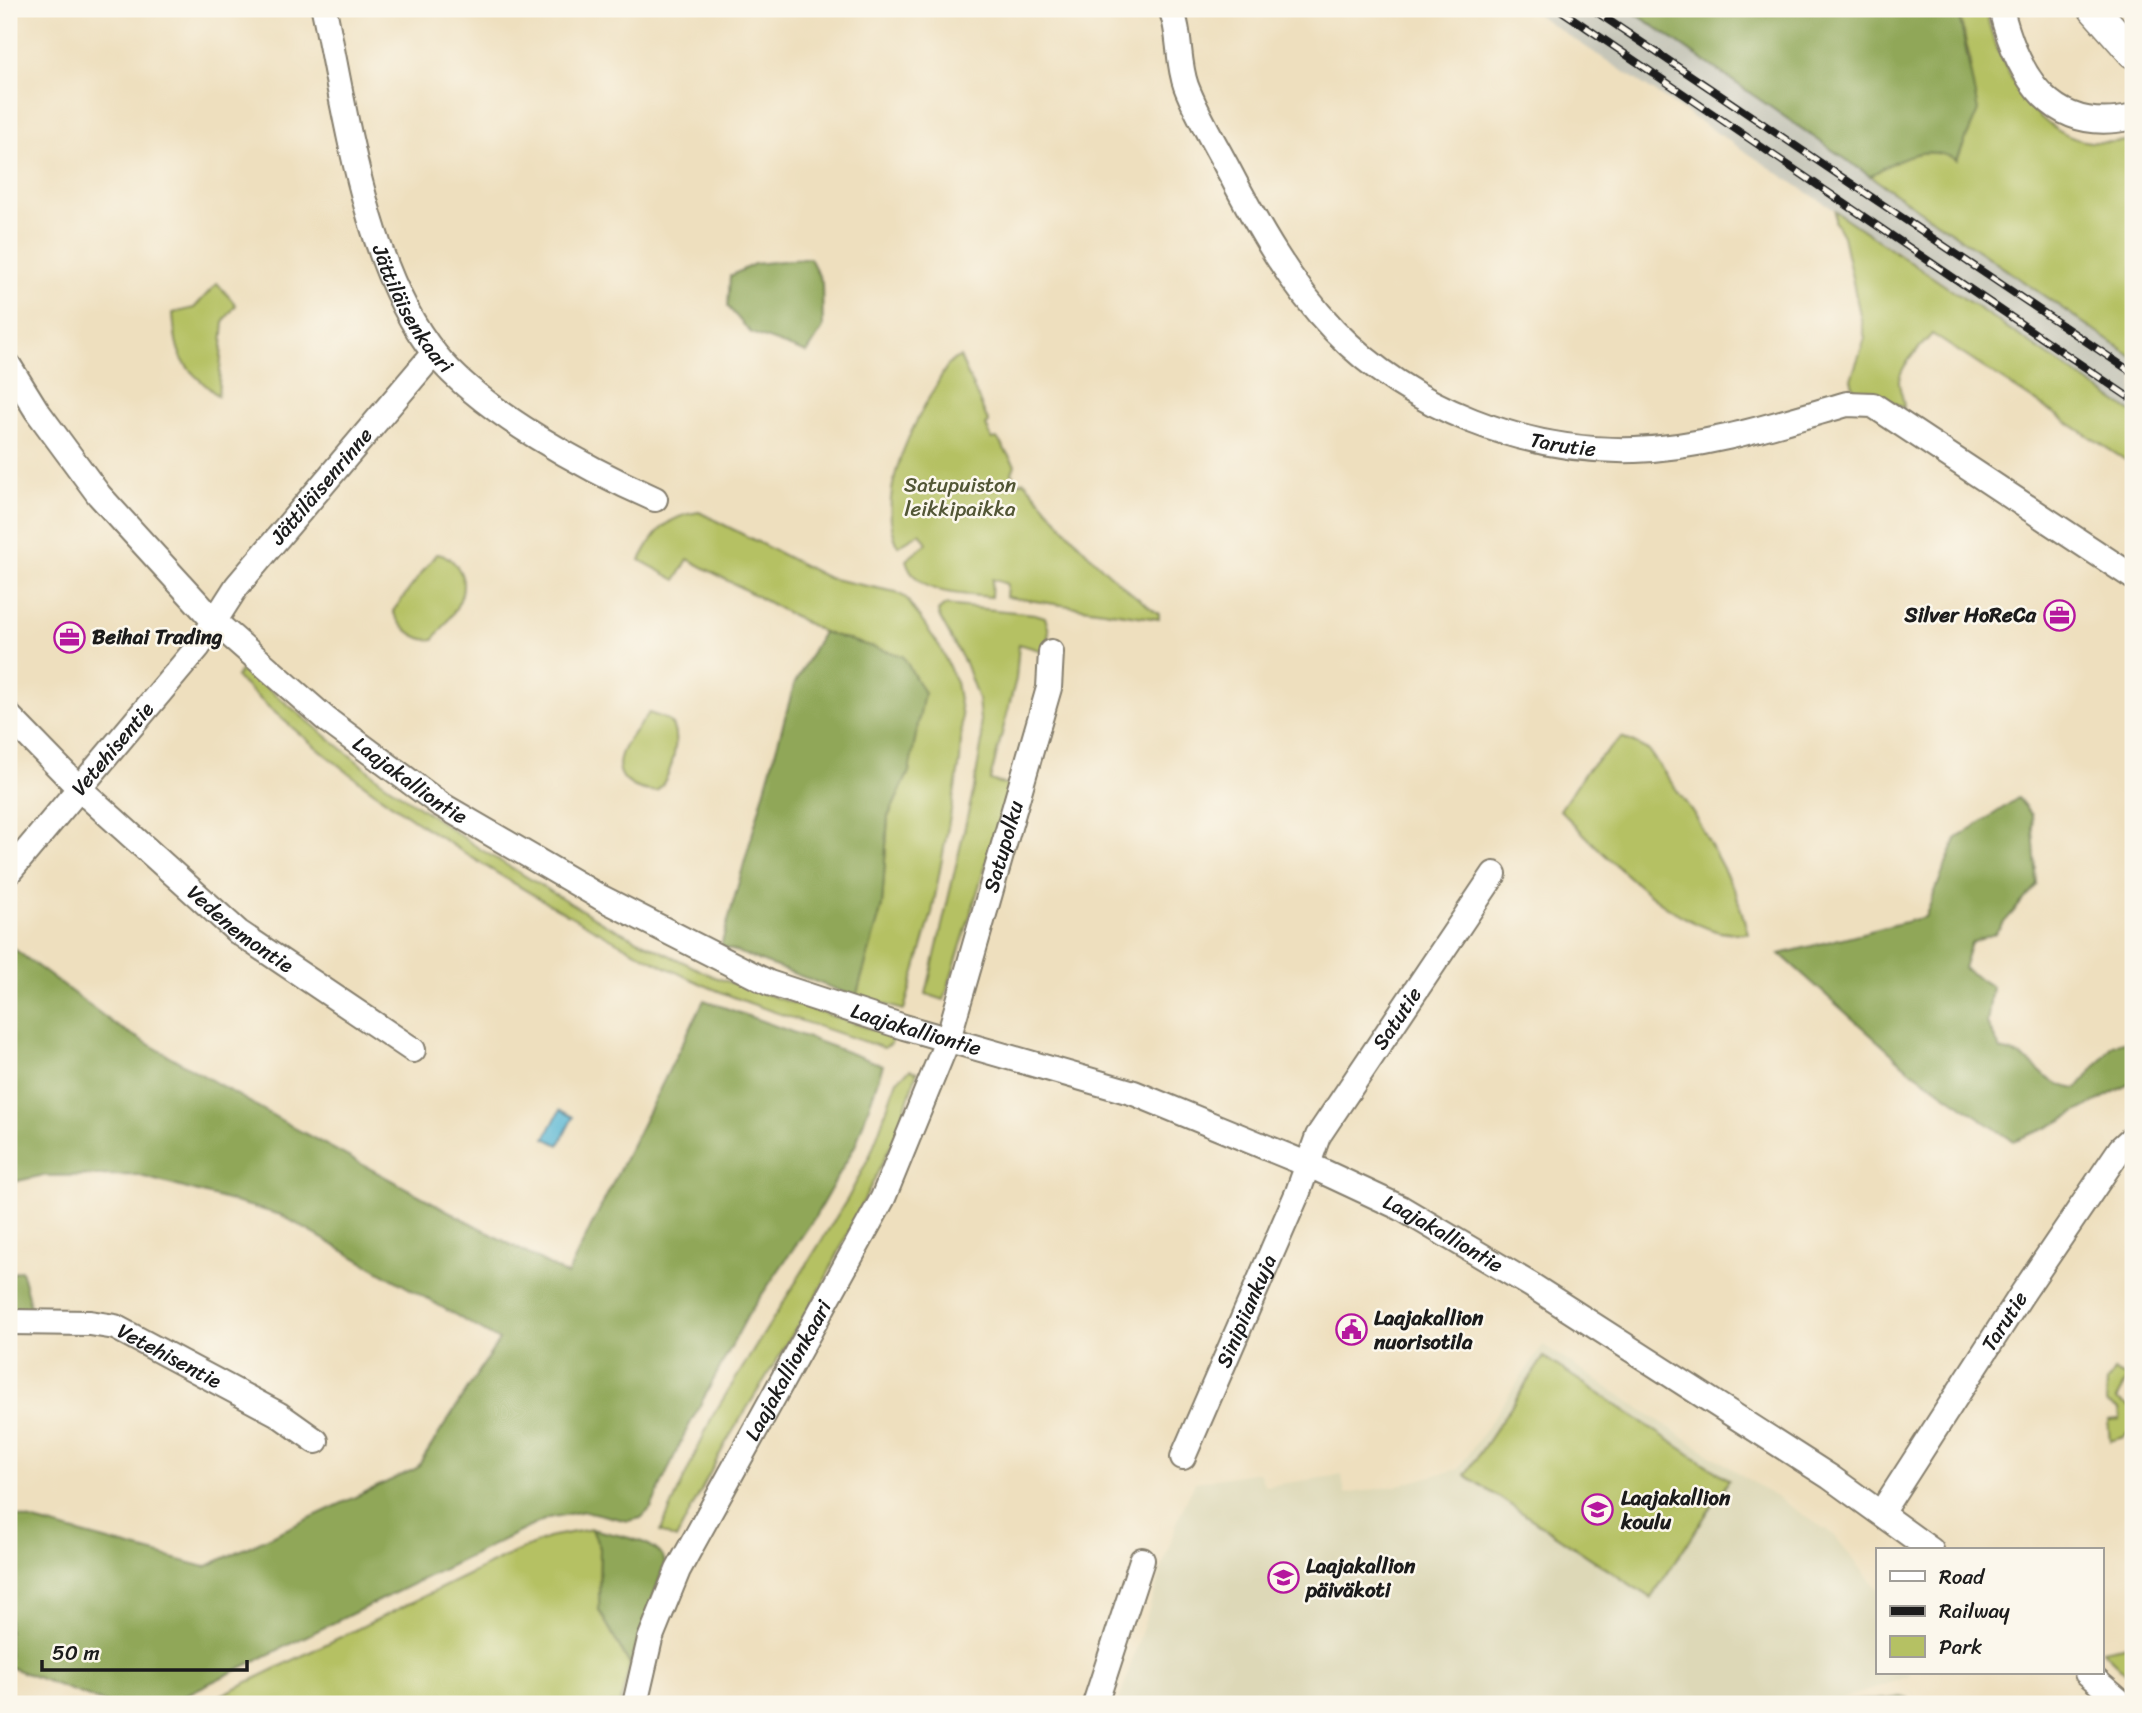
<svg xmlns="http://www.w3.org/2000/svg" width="2142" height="1713" viewBox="0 0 2142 1713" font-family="Sriracha,sans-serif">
  <rect width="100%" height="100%" fill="#fbf7ec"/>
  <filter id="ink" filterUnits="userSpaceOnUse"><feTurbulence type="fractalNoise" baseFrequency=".0143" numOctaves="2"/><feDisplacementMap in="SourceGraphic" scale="14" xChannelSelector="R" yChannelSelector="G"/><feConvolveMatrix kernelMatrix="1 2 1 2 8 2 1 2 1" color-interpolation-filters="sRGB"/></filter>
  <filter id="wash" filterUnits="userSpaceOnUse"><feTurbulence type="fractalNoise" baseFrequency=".00686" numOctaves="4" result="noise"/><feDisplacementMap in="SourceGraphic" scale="28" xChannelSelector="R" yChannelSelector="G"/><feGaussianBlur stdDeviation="1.57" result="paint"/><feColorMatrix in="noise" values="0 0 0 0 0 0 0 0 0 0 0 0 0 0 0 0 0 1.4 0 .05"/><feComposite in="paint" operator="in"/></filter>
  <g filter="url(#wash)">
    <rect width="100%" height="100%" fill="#eedfbe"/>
    <!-- built -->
    <polygon fill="#ddd8b7" points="1543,1345 1834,1535 1878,1590 1878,1673 1909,1673 1909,1676 1829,1704 1118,1704 1178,1519 1195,1482 1259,1472 1265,1486 1342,1475 1345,1494 1395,1486 1458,1469"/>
    <!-- industrial -->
    <polygon fill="#c5c5b8" points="1528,9 1629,9 2133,357 2133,413 1912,261"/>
    <!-- green -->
    <g fill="#b5c163" stroke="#686e40" stroke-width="2">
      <path d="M1958,9H1985C1997,58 2029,130 2084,141C2099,144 2118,141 2133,141V357L1870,176C1898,158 1925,143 1957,159L1971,63Z"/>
      <path d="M1835,211L2133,413V465L1932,334C1922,346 1900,365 1899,381C1899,390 1904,398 1904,408L1882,398L1854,391L1851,379L1865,338L1843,236L1835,222Z"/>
      <path d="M217,283L236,305L224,321L218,396C182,365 176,360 173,313L194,308Z"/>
      <path d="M960,357L989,423L986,425L992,439L997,438L1015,465L1012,473L1017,483L1024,481L1028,485C1071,537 1104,575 1159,614V619L1006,597L1007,584L992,579L991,597C959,593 917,597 906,560L927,543L920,533L898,546C875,497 909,432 934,389C941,378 947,360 960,357Z"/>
      <path d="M699,512L828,578L896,592L906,598L940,647L956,682L962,717L960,762L932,913L904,1010L856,997L882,906L888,817L909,771L903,657L823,632L688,559L676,580L640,560C654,532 667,516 699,512Z"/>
      <path d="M436,554C447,555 452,559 458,568C474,593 448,620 434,639C418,643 398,626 393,611Z"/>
      <polygon points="945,605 1035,614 1045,617 1049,631 1046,652 1019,644 1016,679 990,780 1010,786 944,1000 926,994 974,788 982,741 978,699 965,663 939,616 938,611"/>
      <path d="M243,668L380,780L480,849L607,925L714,977L893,1036L891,1044L884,1048C824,1028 762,1010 704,985C654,963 606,936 558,909C442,843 333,770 236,677Z"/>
      <path d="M649,713C657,716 669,718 673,727C680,744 670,779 657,791C646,792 634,788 626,781C605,760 637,730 649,713Z"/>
      <path d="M1622,737L1648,750L1694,814L1736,893L1748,933C1738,933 1725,934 1716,931C1657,913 1603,853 1560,810L1586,771Z"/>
      <polygon points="910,1070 917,1072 896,1135 822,1286 725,1444 676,1539 660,1532 712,1417 848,1198 871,1153 897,1080"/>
      <polygon points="1544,1357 1729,1480 1651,1598 1465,1475"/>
      <polygon points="2114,1371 2128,1377 2116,1399 2133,1409 2133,1429 2124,1437 2110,1441 2108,1421 2120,1420 2119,1409 2106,1403 2107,1382"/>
      <polygon points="592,1529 600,1548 599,1610 630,1665 620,1704 203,1704 509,1555 553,1536"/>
      <polygon points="2133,1644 2133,1680 2102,1650"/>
    </g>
    <!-- forest -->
    <g fill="#90a759" stroke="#56623a" stroke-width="2">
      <path d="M1629,9H1958L1978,111L1957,160C1925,143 1898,158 1870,176Z"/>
      <polygon points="810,258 822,282 823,328 807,353 751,333 728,307 730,276 754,264"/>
      <polygon points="823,632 903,656 924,693 909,772 888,817 882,906 856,997 721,946 794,685"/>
      <path d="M2018,798L2032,815L2037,885L1994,934L1971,943L1963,968L1992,987L1987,1024L2001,1050C2008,1052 2017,1054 2023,1058C2048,1073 2041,1082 2077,1089L2113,1045L2133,1039V1082L2047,1128L2013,1141L1910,1070L1780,954L1925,917L1956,839Z"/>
      <polygon points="9,945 117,1026 300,1131 567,1275 704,1000 883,1065 856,1144 815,1217 748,1315 683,1437 651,1508 641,1518 628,1521 585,1511 548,1518 167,1704 108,1704 9,1667 9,1514 205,1567 417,1468 499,1340 281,1215 137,1175 40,1176 9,1183"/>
      <polygon points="21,1270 33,1315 9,1315 9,1275"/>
      <path d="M592,1529C613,1535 660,1539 665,1563L630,1665L599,1610L600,1548Z"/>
      <path d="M1900,1697L1908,1698L1911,1704H1829C1853,1698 1876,1703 1900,1697Z"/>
    </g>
    <!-- water -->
    <polygon fill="#55b5d3" stroke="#386878" stroke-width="2" points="560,1110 573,1117 559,1145 545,1138"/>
  </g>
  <g filter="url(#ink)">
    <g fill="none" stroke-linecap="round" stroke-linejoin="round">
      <defs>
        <g id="minor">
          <path id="s1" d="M324,9C346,114 366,269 435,354C482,412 587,469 655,499"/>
          <path id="s2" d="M1171,9C1181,33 1177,61 1186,86C1197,115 1215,144 1229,171C1258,227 1290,284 1334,330C1410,409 1526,453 1635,450C1708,447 1777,424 1847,404L1873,405L2133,577"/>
          <path d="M2001,9C2018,78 2053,136 2133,117"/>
          <path id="s3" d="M9,366L37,411L99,495L214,621L327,720L440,804L600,897L769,983L904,1027L1134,1093L1309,1165L1401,1208L1531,1285L1830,1477L1931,1550"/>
          <path id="s4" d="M9,716L81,790L238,932L413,1050"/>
          <path id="s5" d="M9,872L198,647L237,586L434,353"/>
          <path id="s6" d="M9,1322L90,1323L115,1327L278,1414L316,1441"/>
          <path id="s7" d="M1183,1457L1298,1192L1318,1136L1494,874"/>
          <path id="s8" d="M1881,1513L2020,1297L2121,1148L2133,1137"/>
          <polyline points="2087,1673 2123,1704"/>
          <path id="s9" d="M635,1704L650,1639L678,1570L883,1198L948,1039L1049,688L1051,652"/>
          <polyline points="1095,1704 1142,1560"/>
        </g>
        <polyline id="tertiary" points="2094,9 2133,53"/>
      </defs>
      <!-- minor casing -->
      <use href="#minor" stroke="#857e6d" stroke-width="28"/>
      <!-- tertiary casing -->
      <use href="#tertiary" stroke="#857e6d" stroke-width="33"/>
      <!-- minor -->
      <use href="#minor" stroke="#fff" stroke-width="24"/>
      <!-- tertiary -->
      <use href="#tertiary" stroke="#fff" stroke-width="30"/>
      <defs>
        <g id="rail">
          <polyline points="1559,9 2133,400"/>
          <polyline points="1592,9 2133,373"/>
        </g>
      </defs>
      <!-- rail casing -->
      <use href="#rail" stroke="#1c1c1c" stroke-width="8"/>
      <!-- rail -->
      <use href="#rail" stroke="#fbf7ec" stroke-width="5" stroke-dasharray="16" stroke-linecap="butt"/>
    </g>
  </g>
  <!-- icons -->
  <defs>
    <symbol id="office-ring" viewBox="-11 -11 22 22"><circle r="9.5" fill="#fbf7ec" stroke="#b5179e" stroke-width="1.5"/><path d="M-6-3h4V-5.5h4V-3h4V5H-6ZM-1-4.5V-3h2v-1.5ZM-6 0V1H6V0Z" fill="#b5179e"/></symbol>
    <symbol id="civic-ring" viewBox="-11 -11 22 22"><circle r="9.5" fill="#fbf7ec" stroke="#b5179e" stroke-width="1.5"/><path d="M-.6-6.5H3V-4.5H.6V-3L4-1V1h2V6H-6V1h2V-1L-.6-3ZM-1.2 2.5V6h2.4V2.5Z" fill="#b5179e"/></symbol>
    <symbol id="school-ring" viewBox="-11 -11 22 22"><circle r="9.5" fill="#fbf7ec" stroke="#b5179e" stroke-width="1.5"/><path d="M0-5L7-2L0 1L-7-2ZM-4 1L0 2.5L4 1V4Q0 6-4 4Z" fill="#b5179e"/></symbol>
  </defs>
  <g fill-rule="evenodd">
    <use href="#office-ring" x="2042" y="598" width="35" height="35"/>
    <use href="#office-ring" x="52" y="620" width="35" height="35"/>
    <use href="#civic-ring" x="1334" y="1312" width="35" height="35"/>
    <use href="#school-ring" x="1580" y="1492" width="35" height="35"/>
    <use href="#school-ring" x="1266" y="1560" width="35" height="35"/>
  </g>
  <g text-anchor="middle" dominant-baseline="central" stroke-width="5" stroke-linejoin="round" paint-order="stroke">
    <!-- street labels -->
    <g font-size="21" fill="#1c1c1c" stroke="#fbf7ec">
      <text stroke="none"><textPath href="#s1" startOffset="315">Jättiläisenkaari</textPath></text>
      <text stroke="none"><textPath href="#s2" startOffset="626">Tarutie</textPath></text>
      <text stroke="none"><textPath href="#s5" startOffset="497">Jättiläisenrinne</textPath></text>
      <text stroke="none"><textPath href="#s5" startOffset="161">Vetehisentie</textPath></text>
      <text stroke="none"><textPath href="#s3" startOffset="581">Laajakalliontie</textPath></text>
      <text stroke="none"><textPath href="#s9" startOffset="938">Satupolku</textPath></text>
      <text stroke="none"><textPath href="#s4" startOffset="315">Vedenemontie</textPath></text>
      <text stroke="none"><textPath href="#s7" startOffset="490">Satutie</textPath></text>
      <text stroke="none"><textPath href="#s3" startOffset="1148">Laajakalliontie</textPath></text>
      <text stroke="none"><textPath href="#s3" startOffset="1715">Laajakalliontie</textPath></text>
      <text stroke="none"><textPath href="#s7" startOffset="159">Sinipiiankuja</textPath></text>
      <text stroke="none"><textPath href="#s8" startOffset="228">Tarutie</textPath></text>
      <text stroke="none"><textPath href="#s6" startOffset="168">Vetehisentie</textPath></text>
      <text stroke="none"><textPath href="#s9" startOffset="369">Laajakallionkaari</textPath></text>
    </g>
    <!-- park labels -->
    <g font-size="21" fill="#525635" stroke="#fbf7ec">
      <text x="960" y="485">Satupuiston<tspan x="960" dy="24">leikkipaikka</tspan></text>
    </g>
    <!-- poi labels -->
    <g font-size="21" font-weight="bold" fill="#1c1c1c" stroke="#fbf7ec" text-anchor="start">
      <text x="2036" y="615" text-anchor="end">Silver HoReCa</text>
      <text x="92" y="637">Beihai Trading</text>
      <text x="1374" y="1318">Laajakallion<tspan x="1374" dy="24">nuorisotila</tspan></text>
      <text x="1621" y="1498">Laajakallion<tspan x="1621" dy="24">koulu</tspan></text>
      <text x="1306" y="1566">Laajakallion<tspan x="1306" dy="24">päiväkoti</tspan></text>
    </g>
  </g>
  <!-- margin -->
  <rect width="2142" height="1713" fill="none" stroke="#fbf7ec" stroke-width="35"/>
  <!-- legend -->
  <rect x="1876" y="1548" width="228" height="126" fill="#fbf7ec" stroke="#a29f99" stroke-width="2"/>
  <rect x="1890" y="1571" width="35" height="10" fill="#ffffff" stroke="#a29f99" stroke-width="2"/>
  <text x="1939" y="1584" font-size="21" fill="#1c1c1c">Road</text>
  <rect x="1890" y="1606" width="35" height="10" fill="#1c1c1c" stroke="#a29f99" stroke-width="2"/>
  <text x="1939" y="1618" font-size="21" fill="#1c1c1c">Railway</text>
  <rect x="1890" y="1636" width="35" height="21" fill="#b5c163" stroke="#a29f99" stroke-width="2"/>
  <text x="1939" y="1654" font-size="21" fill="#1c1c1c">Park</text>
  <!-- scale -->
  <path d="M42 1660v10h205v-10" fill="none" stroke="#1c1c1c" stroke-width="3.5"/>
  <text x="52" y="1660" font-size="21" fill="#1c1c1c" stroke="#fbf7ec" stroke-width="5" paint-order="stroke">50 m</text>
</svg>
